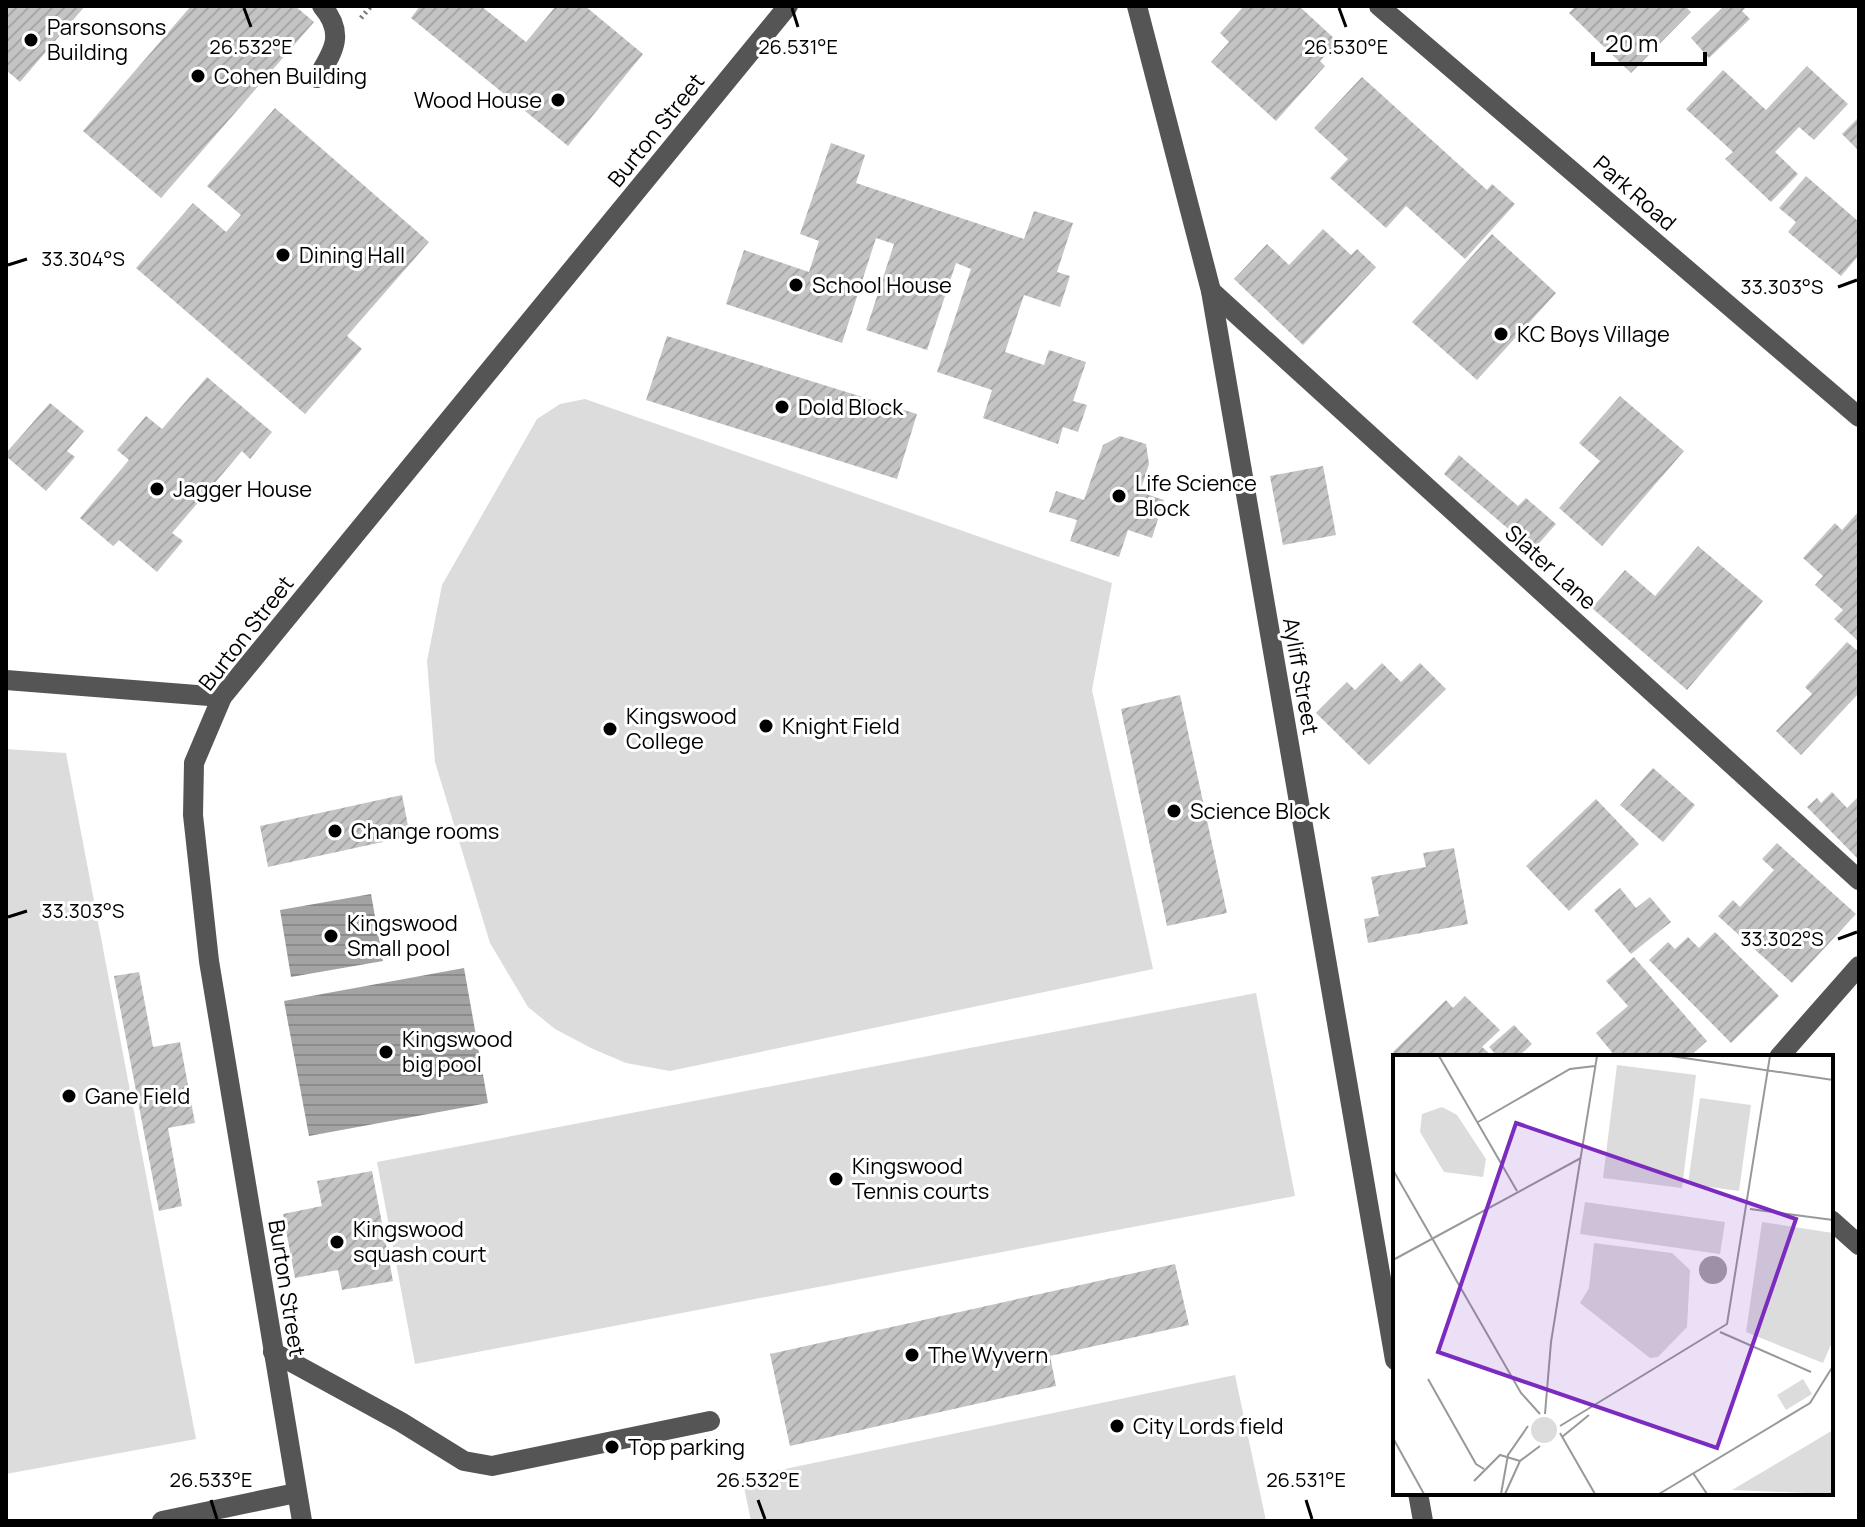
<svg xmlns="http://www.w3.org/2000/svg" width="1865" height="1527" viewBox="0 0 1865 1527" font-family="Manrope,sans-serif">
  <defs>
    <pattern id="water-rules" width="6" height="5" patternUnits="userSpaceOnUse" patternTransform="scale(2)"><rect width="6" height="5" fill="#a3a3a3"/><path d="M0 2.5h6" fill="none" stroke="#8b8b8b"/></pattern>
    <pattern id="building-hatch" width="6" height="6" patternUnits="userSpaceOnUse" patternTransform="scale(2)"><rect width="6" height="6" fill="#c4c4c4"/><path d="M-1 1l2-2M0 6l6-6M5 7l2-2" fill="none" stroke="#a7a7a7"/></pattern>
  </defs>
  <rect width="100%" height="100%" fill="#fff"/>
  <!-- grass -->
  <g fill="#dcdcdc">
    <polygon points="585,399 1112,583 1092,690 1153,969 670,1071 626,1063 593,1049 555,1029 528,1007 490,943 435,762 427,661 442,585 537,419 560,404"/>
    <polygon points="6,749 66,753 196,1439 6,1474"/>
    <polygon points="1256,993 1295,1196 415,1364 377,1162"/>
    <polygon points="1235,1375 1266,1521 751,1521 742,1478"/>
  </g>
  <!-- water -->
  <g fill="url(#water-rules)">
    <polygon points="371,894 383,961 291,977 280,910"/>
    <polygon points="464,968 488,1103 309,1136 284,1001"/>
  </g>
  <!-- building -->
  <g fill="url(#building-hatch)">
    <polygon points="10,6 85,6 20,82 6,70 6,10"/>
    <polygon points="191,6 295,6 314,22 161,198 83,131"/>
    <polygon points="420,6 481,6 526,42 556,6 585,6 643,54 568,146 411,18"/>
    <polygon points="1244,6 1299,6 1338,42 1320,61 1325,66 1276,121 1211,62 1229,42 1220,33"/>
    <polygon points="1576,6 1685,6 1691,12 1631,73 1569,13"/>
    <polygon points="1724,6 1747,6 1742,11 1750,19 1709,58 1691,38"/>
    <polygon points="1807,66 1848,104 1814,140 1799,127 1775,152 1798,174 1771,202 1725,159 1733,152 1686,109 1723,70 1766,110"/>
    <polygon points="1362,77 1487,190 1492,184 1515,204 1465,259 1406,206 1386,228 1330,178 1348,159 1314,128"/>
    <polygon points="275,108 429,242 347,336 362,349 305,414 136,268 193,203 226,232 241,215 207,186"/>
    <polygon points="1859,117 1859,151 1842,134"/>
    <polygon points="831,143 865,155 856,183 1024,239 1034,211 1073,223 1057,272 1070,276 1060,307 1024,295 1005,352 1044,365 1049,350 1086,362 1073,401 1087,405 1078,432 1063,427 1058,444 983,418 992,390 937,372 971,269 956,263 927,350 866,330 894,244 876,238 842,343 726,304 744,250 809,272 819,241 800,234"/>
    <polygon points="1806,176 1859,222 1859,255 1841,276 1788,232 1796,222 1779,208"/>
    <polygon points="1323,229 1351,255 1357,249 1376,267 1303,345 1234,279 1267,244 1289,265"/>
    <polygon points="1492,234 1556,293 1477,380 1412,322"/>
    <polygon points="667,336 917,414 897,479 646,400"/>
    <polygon points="207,377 272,432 250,459 242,451 172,533 183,541 157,572 119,540 113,546 80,518 129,460 117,450 146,416 162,429"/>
    <polygon points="1620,396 1684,451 1602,546 1559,508 1600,461 1579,443"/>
    <polygon points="50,403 84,431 67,451 75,457 46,491 6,456 6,453"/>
    <polygon points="1120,436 1146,444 1149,464 1140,492 1164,500 1152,538 1128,530 1119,557 1070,541 1077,520 1049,512 1056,491 1084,500 1103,445"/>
    <polygon points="1459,455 1518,506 1526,498 1556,524 1533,550 1444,474"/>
    <polygon points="1323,466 1336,535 1283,545 1270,476"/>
    <polygon points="1859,511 1859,638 1857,640 1834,619 1843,610 1815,585 1823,576 1803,558 1835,523 1842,530"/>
    <polygon points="1698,546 1763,601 1687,690 1592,608 1625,570 1655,596"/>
    <polygon points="1847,642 1859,652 1859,693 1801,755 1776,731 1812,694 1805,687"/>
    <polygon points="1382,663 1401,682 1420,663 1446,689 1369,765 1316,713 1347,682 1355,690"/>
    <polygon points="1180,695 1227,913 1167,926 1121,709"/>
    <polygon points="1653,768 1695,805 1663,842 1620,805"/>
    <polygon points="1832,792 1847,808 1859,796 1859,860 1807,807 1817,798 1821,803"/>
    <polygon points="402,795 410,836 268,867 260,826"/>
    <polygon points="1596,799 1639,844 1569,911 1526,866"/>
    <polygon points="1777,843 1856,914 1792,983 1718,916 1733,900 1740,907 1774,870 1762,859"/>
    <polygon points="1454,848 1468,924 1368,943 1364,919 1379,916 1371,877 1426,867 1423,853"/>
    <polygon points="1620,888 1636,908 1650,897 1671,922 1631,954 1594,910"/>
    <polygon points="1715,932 1779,996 1731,1043 1649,960 1668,942 1675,949 1688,937 1699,948"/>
    <polygon points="1634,957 1707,1041 1689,1057 1616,1057 1596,1033 1628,1006 1606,981"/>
    <polygon points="139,972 153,1047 180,1042 195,1123 168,1128 182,1206 159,1211 114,976"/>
    <polygon points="1465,996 1500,1030 1482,1047 1490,1054 1487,1057 1398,1057 1393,1052 1446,1000 1453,1008"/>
    <polygon points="1514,1025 1532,1044 1518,1057 1498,1057 1489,1047"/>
    <polygon points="372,1171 393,1281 342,1290 338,1270 295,1278 283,1214 322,1206 317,1181"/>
    <polygon points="1175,1264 1189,1325 1050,1356 1056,1386 790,1446 770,1354"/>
  </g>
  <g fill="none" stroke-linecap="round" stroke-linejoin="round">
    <!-- path -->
    <polyline stroke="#777" stroke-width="5" stroke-dasharray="2 4" stroke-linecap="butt" points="361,18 371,6"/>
    <!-- minor -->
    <g stroke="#555" stroke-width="20">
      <polyline points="1137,6 1211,291 1395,1360"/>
      <polyline points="1379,6 1859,417"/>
      <path d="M317,78C333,52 346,34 322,6"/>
      <polyline points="1211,291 1859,880"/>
      <polyline points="6,680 222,697"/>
      <polyline points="1779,1057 1859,966"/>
      <polyline points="1831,1220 1859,1245"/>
      <polyline points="273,1352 401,1422 464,1461 492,1466 710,1421"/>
      <polyline points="1418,1493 1423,1521"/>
      <polyline points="162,1521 296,1493"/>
      <polyline points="302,1521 209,961 193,815 194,763 222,697 788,6"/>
    </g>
  </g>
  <!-- ticks -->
  <path fill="none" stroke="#000" stroke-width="3" d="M244,8L251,27M792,8L798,27M1339,8L1346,27M8,265L27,259M1838,287L1857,280M8,917L27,911M1838,939L1857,932M211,1500L217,1519M758,1500L765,1519M1306,1500L1312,1519"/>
  <!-- markers -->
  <g fill="#000" stroke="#fff" stroke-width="3">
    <circle cx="31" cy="40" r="8"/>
    <circle cx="198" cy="76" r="8"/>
    <circle cx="558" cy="100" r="8"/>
    <circle cx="283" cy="255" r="8"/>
    <circle cx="796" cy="285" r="8"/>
    <circle cx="1501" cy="334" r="8"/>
    <circle cx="782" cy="407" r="8"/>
    <circle cx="157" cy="489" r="8"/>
    <circle cx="1119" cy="496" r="8"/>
    <circle cx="766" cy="726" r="8"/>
    <circle cx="610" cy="729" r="8"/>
    <circle cx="1174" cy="811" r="8"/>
    <circle cx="335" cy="831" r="8"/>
    <circle cx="331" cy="936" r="8"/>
    <circle cx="386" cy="1052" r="8"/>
    <circle cx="69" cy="1096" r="8"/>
    <circle cx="836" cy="1179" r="8"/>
    <circle cx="337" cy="1242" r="8"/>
    <circle cx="912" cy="1355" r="8"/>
    <circle cx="1117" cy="1426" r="8"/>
    <circle cx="612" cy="1447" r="8"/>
  </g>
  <g text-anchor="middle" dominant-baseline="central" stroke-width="6" stroke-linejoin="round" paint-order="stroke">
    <!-- poi labels -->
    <g font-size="22" fill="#000" stroke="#fff" text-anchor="start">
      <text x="47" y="27">Parsonsons<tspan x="47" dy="25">Building</tspan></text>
      <text x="214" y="76">Cohen Building</text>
      <text x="542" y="100" text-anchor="end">Wood House</text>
      <text x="299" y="255">Dining Hall</text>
      <text x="812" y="285">School House</text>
      <text x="1517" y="334">KC Boys Village</text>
      <text x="798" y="407">Dold Block</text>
      <text x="1135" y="483">Life Science<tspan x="1135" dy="25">Block</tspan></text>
      <text x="173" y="489">Jagger House</text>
      <text x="626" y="716">Kingswood<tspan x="626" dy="25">College</tspan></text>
      <text x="782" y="726">Knight Field</text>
      <text x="1190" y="811">Science Block</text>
      <text x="351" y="831">Change rooms</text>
      <text x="347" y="923">Kingswood<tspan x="347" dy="25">Small pool</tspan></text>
      <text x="402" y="1039">Kingswood<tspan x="402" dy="25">big pool</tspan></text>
      <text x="85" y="1096">Gane Field</text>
      <text x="852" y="1166">Kingswood<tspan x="852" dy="25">Tennis courts</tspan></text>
      <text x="353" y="1229">Kingswood<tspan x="353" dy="25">squash court</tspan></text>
      <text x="928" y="1355">The Wyvern</text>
      <text x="1133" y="1426">City Lords field</text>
      <text x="628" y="1447">Top parking</text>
    </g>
    <!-- street labels -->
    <g font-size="22" fill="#000" stroke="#fff">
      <text transform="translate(656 130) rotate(-51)">Burton Street</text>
      <text transform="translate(1635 193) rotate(41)">Park Road</text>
      <text transform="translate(1551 567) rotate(42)">Slater Lane</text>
      <text transform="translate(246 633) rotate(-52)">Burton Street</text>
      <text transform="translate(1301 676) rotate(80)">Ayliff Street</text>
      <text transform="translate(287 1288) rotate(81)">Burton Street</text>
    </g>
  </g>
  <!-- overview -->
  <g transform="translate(1393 1055)">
    <rect width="440" height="440" fill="#fff"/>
    <path d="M224,10L303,20L289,133L210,123ZM307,43L358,50L346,136L295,129ZM49,52L64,60L93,104L90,122L51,117L27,77L29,59ZM192,147L332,167L327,199L187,179ZM369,167L440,178V285L430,308L353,277ZM201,188L279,198L297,215L294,272L265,302L257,303L187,248L196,233ZM138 375a13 13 0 1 1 26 0a13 13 0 1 1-26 0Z" fill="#dcdcdc"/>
    <path d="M410,324L419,339L393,355L384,340ZM440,375V439L339,435Z" fill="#dcdcdc"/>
    <path d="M306 215a14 14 0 1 1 28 0a14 14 0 1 1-28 0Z" fill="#a3a3a3"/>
    <path fill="none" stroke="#999" stroke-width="2" d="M46,1L124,136M278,1L440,25M85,67L177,14L202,11M0,115L128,338L147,359M357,154L440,165M0,205L188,103M327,277L418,317M35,324L83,409L91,414M152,359L158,287L204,1M167,371L334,269L377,1M167,378L202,439M169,382L196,360M0,383L31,439M300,418L314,439M81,426L107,400L127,406M108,439L115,400L135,371M112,439L127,406L147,391M266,439L417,348L440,311"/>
    <path fill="#7b2cbf" fill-opacity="0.15" stroke="#7b2cbf" stroke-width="4" d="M123,68L403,164L324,393L45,297Z"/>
    <rect width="440" height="440" fill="none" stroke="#000" stroke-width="4"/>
  </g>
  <g font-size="20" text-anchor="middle" fill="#000" stroke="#fff" stroke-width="6" stroke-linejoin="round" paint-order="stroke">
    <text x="1346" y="54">26.530°E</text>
    <text x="251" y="54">26.532°E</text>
    <text x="798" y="54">26.531°E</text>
    <text x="83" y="266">33.304°S</text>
    <text x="1782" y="294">33.303°S</text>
    <text x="83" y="918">33.303°S</text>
    <text x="1782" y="946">33.302°S</text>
    <text x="211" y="1487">26.533°E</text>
    <text x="758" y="1487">26.532°E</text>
    <text x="1306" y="1487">26.531°E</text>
  </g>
  <!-- border -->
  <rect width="1865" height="1527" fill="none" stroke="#000000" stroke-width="16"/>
  <!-- scale -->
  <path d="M1593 52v12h112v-12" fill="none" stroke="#000000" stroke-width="4"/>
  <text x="1605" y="52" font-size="24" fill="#000000" stroke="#ffffff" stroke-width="6" paint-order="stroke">20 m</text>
</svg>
